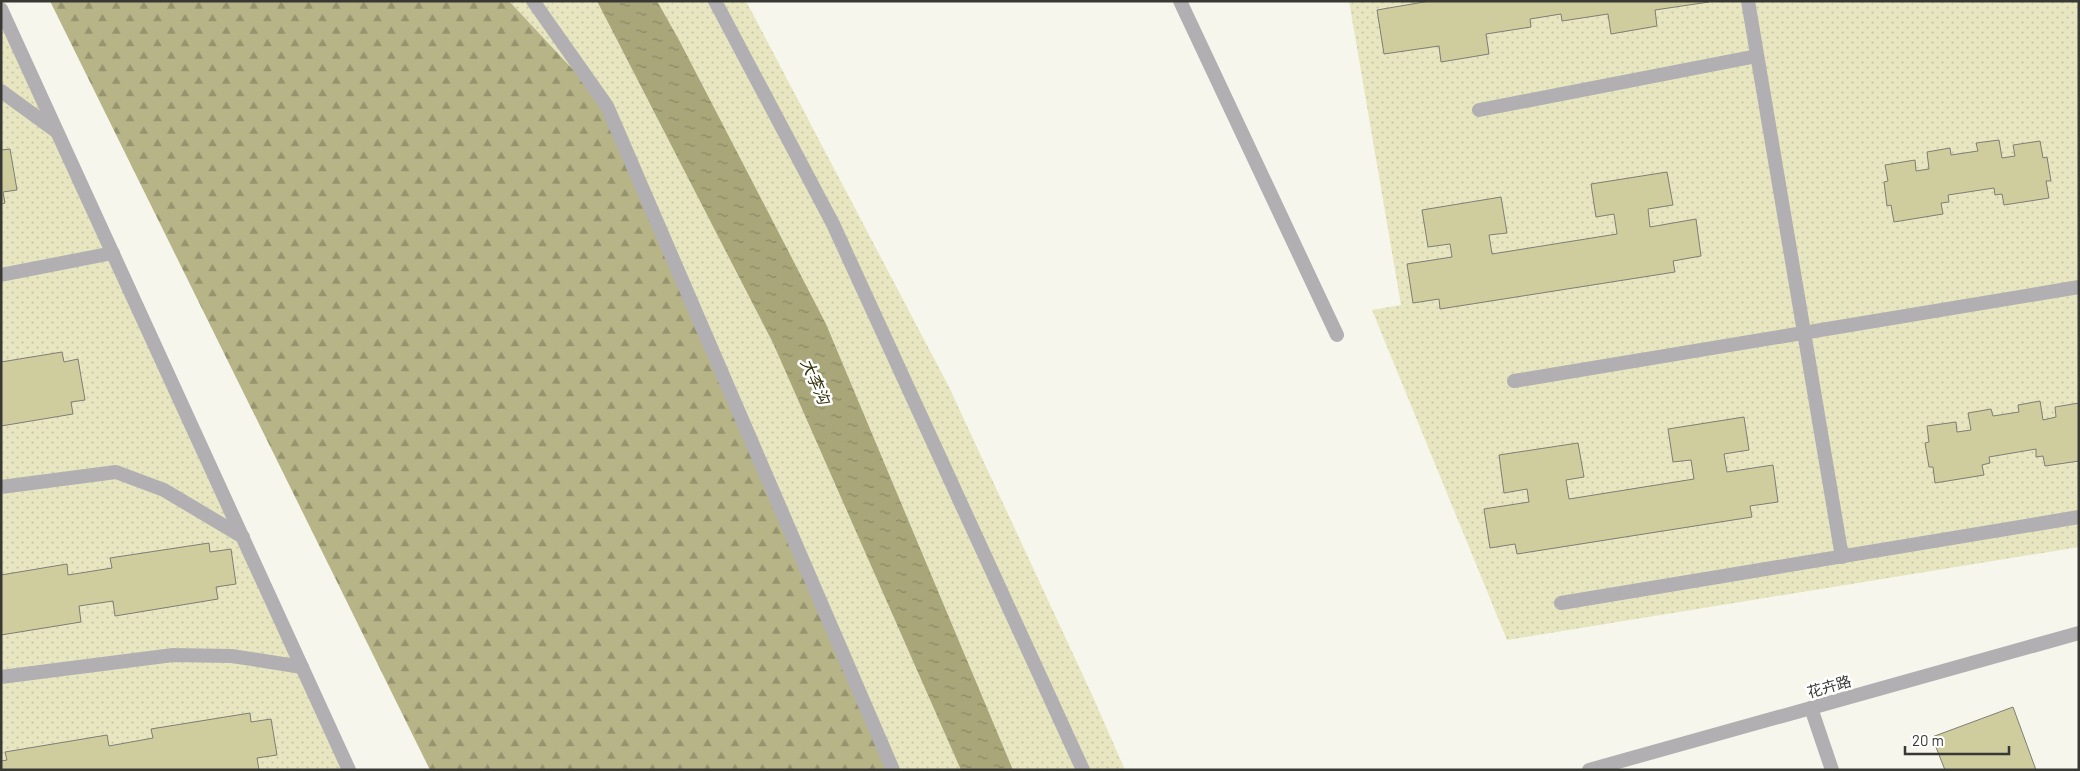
<svg xmlns="http://www.w3.org/2000/svg" width="2080" height="771" viewBox="0 0 2080 771" font-family="Barlow,'Noto Sans SC',sans-serif">
  <defs>
    <pattern id="grass-dots" width="8" height="8" patternUnits="userSpaceOnUse" patternTransform="scale(1.25)"><rect width="8" height="8" fill="#e7e6c0"/><path d="M2 2h.1M6 6h.1" fill="none" stroke="#c7c6a6" stroke-width="1.8" stroke-linecap="round"/></pattern>
    <pattern id="forest-firs" width="22" height="20" patternUnits="userSpaceOnUse" patternTransform="scale(1.25)"><rect width="22" height="20" fill="#b7b587"/><path d="M5 1l3.5 6h-7zM16 11l3.5 6h-7z" fill="#96946f"/></pattern>
    <pattern id="water-ripples" width="26" height="14" patternUnits="userSpaceOnUse" patternTransform="scale(1.25)"><rect width="26" height="14" fill="#a9a779"/><path d="M2 4q2-2 4 0t4 0M15 11q2-2 4 0t4 0" fill="none" stroke="#8b8964"/></pattern>
  </defs>
  <rect width="100%" height="100%" fill="#f6f6ec"/>
  <!-- grass -->
  <g fill="url(#grass-dots)">
    <polygon points="509,1 746,1 949,387 1093,697 1125,770 893,770 607,106"/>
    <polygon points="1349,1 2079,1 2079,547 1507,640 1372,310 1401,305"/>
    <polygon points="1,9 349,770 1,770"/>
  </g>
  <!-- forest -->
  <polygon fill="url(#forest-firs)" points="50,1 509,1 607,106 893,770 430,770"/>
  <!-- water -->
  <polygon fill="url(#water-ripples)" points="597,1 657,1 679,40 826,324 1013,770 961,770 773,343"/>
  <!-- building -->
  <g fill="#cfcd9e" stroke="#7e7e75">
    <polygon points="1430,1 1709,1 1709,2 1655,10 1657,26 1611,34 1608,14 1562,21 1561,14 1530,19 1531,27 1486,34 1489,54 1441,62 1439,46 1384,54 1377,10"/>
    <polygon points="1999,140 2002,158 2015,156 2013,145 2040,141 2043,158 2047,157 2051,181 2046,181 2049,198 2004,205 2002,194 1995,195 1994,188 1948,195 1949,202 1941,203 1943,214 1894,222 1891,205 1887,206 1884,182 1888,181 1885,165 1915,160 1916,171 1929,169 1927,152 1950,148 1951,155 1978,151 1976,143"/>
    <polygon points="10,149 17,190 3,192 5,203 1,204 1,150"/>
    <polygon points="1667,172 1673,205 1648,209 1650,227 1696,219 1701,256 1673,261 1675,272 1440,309 1439,299 1413,303 1407,264 1452,257 1450,244 1428,247 1422,210 1501,197 1507,233 1489,235 1492,254 1617,234 1614,214 1596,217 1591,184"/>
    <polygon points="62,352 64,362 78,359 85,400 71,402 73,414 1,426 1,362"/>
    <polygon points="2040,401 2043,420 2056,417 2055,407 2079,403 2079,461 2045,466 2043,456 2036,457 2036,449 1989,457 1990,463 1982,465 1984,475 1935,483 1933,467 1929,467 1925,443 1929,442 1927,426 1956,422 1957,432 1971,430 1968,413 1991,409 1993,416 2019,412 2018,405"/>
    <polygon points="1744,417 1749,450 1724,454 1727,472 1773,465 1778,502 1750,506 1752,517 1517,554 1515,544 1490,548 1484,509 1529,502 1527,489 1504,493 1499,455 1578,443 1584,477 1566,480 1569,499 1694,479 1691,460 1673,462 1668,429"/>
    <polygon points="209,543 210,552 231,549 236,584 216,587 218,599 115,616 113,601 79,606 81,622 1,635 1,575 67,564 68,575 112,568 110,558"/>
    <polygon points="2013,707 2036,770 1945,770 1932,737"/>
    <polygon points="250,713 251,722 271,719 277,755 257,758 259,770 1,770 1,761 7,760 5,752 107,735 109,746 153,738 151,729"/>
  </g>
  <g fill="none" stroke-linecap="round" stroke-linejoin="round">
    <!-- service -->
    <g stroke="#b2afb3" stroke-width="14">
      <polyline points="533,1 607,106 893,770"/>
      <polyline points="715,1 833,224 1083,770"/>
      <polyline points="1180,1 1337,335"/>
      <polyline points="1748,1 1842,557"/>
      <polyline points="1,9 349,770"/>
      <polyline points="1,91 56,131"/>
      <polyline points="1479,110 1757,56"/>
      <polyline points="1,275 113,253"/>
      <polyline points="1514,381 2079,287"/>
      <polyline points="1,487 116,472 164,490 243,537"/>
      <polyline points="1561,603 2079,517"/>
      <polyline points="1,677 173,655 232,656 302,667"/>
      <polyline points="1811,708 1832,770"/>
    </g>
    <!-- minor -->
    <polyline stroke="#b2afb3" stroke-width="14" points="1589,770 2079,633"/>
  </g>
  <g text-anchor="middle" dominant-baseline="central" stroke-width="5" stroke-linejoin="round" paint-order="stroke">
    <!-- street labels -->
    <g font-size="15" fill="#383834" stroke="#fff">
      <text transform="translate(1829 686) rotate(-16)">花卉路</text>
    </g>
    <!-- water labels -->
    <g font-size="16" font-style="italic" fill="#323009" stroke="#fff">
      <text transform="translate(816 381) rotate(66)">大李沟</text>
    </g>
  </g>
  <!-- border -->
  <rect width="2080" height="771" fill="none" stroke="#383834" stroke-width="5"/>
  <!-- scale -->
  <path d="M1905 746v8h104v-8" fill="none" stroke="#383834" stroke-width="2.5"/>
  <text x="1912" y="746" font-size="15" fill="#383834" stroke="#ffffff" stroke-width="4" paint-order="stroke">20 m</text>
</svg>
